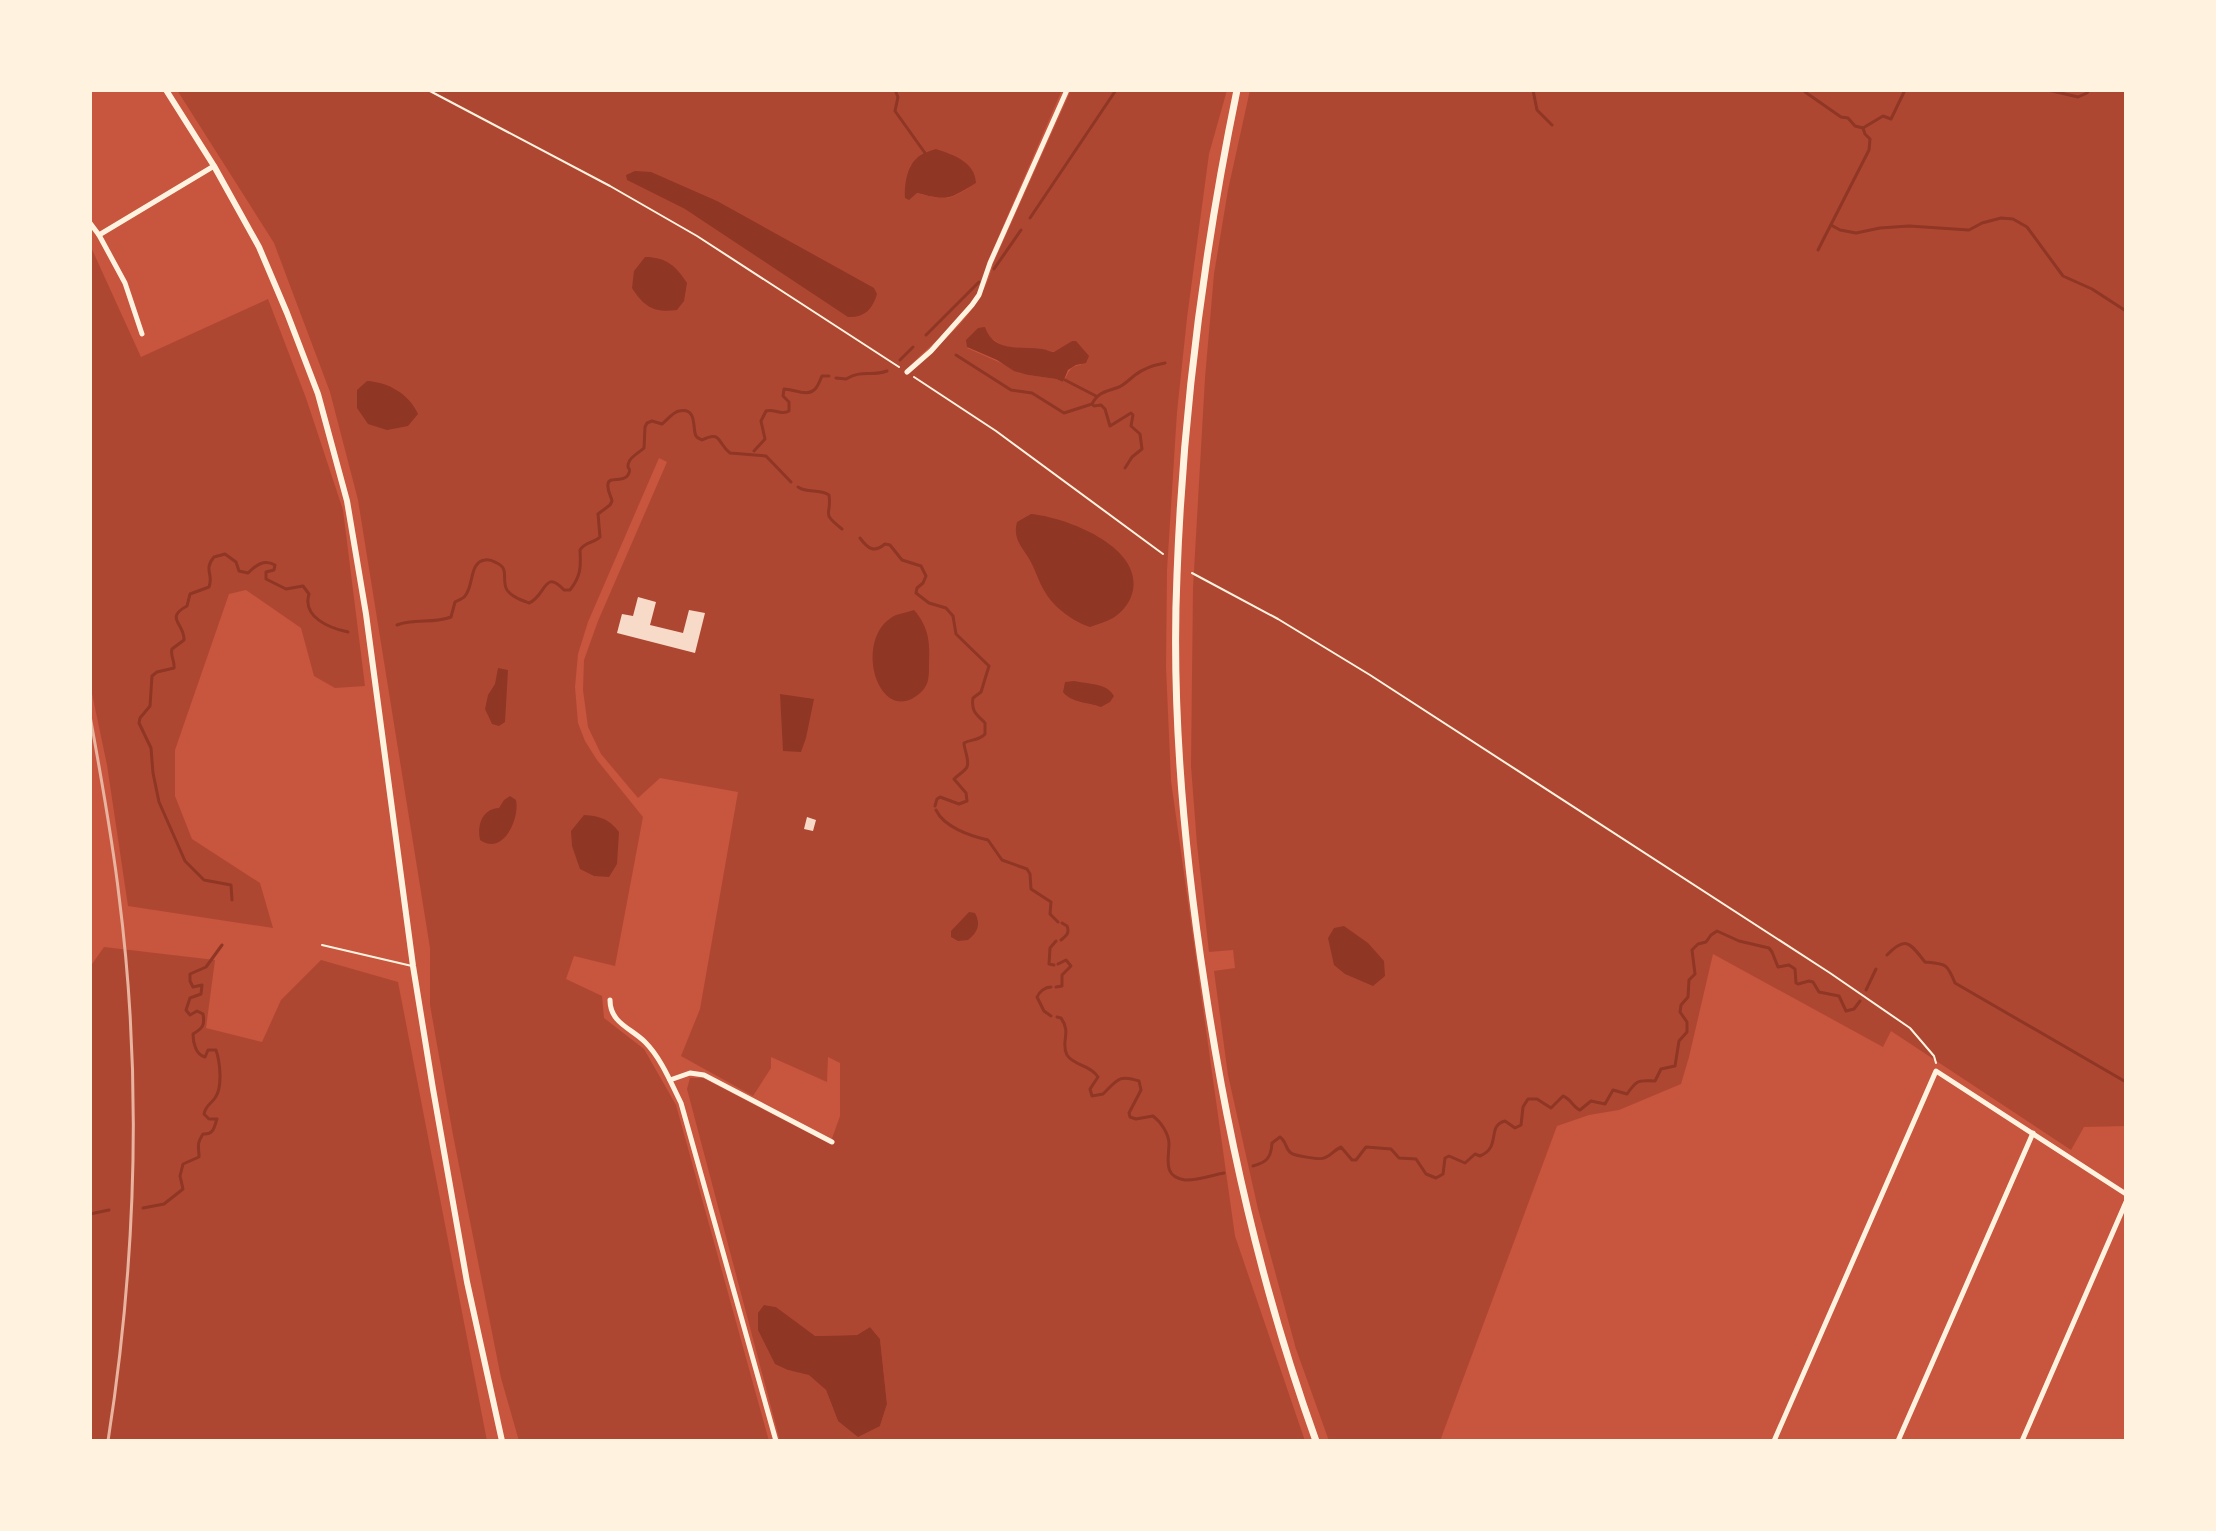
<svg xmlns="http://www.w3.org/2000/svg" width="2216" height="1531" viewBox="0 0 2216 1531" font-family="'Source Sans 3',sans-serif">
  <rect width="100%" height="100%" fill="#c8553d"/>
  <!-- green -->
  <g fill="#ae4732" fill-rule="evenodd">
    <path d="M177,90H1062L987,263C985,269 985,276 983,282C972,314 929,345 907,369C945,343 982,310 993,264L1071,90H1227L1209,154L1187,318L1177,412L1167,570L1166,667L1171,781L1235,1236L1305,1441H780L687,1089L690,1078H703L830,1144L840,1116V1063L828,1057L827,1082L771,1057V1068L753,1096L681,1056L700,1009L738,792L660,778L638,798L601,754L588,727L583,690L584,660L598,621L667,462L659,458L588,622L578,654L575,687L578,723L585,741L597,760L643,817L615,966L574,956L566,979L602,996L604,1018L644,1049L676,1105L769,1441H519L501,1378L453,1135L430,1005V948L358,500L330,392L274,243ZM911,165L976,183C948,201 948,201 917,193L914,195L905,187ZM988,336L1006,348L1041,349L1055,352L1072,341L1081,365C1068,366 1069,374 1063,382L1056,379L1028,375L967,348ZM764,1305L776,1307L814,1336L857,1335L870,1327L880,1339L887,1404L880,1426L838,1421L826,1390L809,1374L788,1370Z"/>
    <polygon points="1250,90 2126,90 2126,1126 2084,1127 2071,1150 1891,1031 1883,1047 1713,954 1689,1057 1681,1084 1619,1110 1589,1115 1557,1126 1440,1441 1329,1441 1296,1349 1258,1209 1228,1075 1214,971 1235,968 1233,950 1209,952 1197,844 1191,766 1193,588 1205,378 1214,274 1228,190"/>
    <polygon points="90,245 141,357 268,299 306,398 343,510 365,686 335,688 314,676 301,628 246,590 229,594 175,750 175,796 192,839 260,883 273,928 128,906 107,765 90,684"/>
    <polygon points="104,947 215,960 206,1028 262,1042 281,1000 321,960 398,982 487,1441 90,1441 90,967"/>
  </g>
  <!-- water -->
  <g fill="#8f3625">
    <path d="M936,149C954,155 975,162 976,183C948,200 948,201 917,193L909,200L905,198C904,186 907,166 917,158C922,153 930,151 936,149Z"/>
    <path d="M635,171L651,172L717,201L874,288L877,294C873,309 864,318 848,317L685,209L627,180L626,175Z"/>
    <path d="M645,257C666,257 676,266 687,283L684,301L677,310C654,313 644,307 632,288L634,271Z"/>
    <path d="M985,327C994,353 1020,346 1042,349C1046,349 1050,352 1054,352L1072,341H1076L1089,356L1086,363L1076,365L1068,370L1063,382L1056,379L1028,375L1014,371L997,360L967,347L966,340L978,328Z"/>
    <path d="M367,381C388,382 409,394 418,414L408,426L387,430L368,424L357,408V390Z"/>
    <path d="M1031,514C1065,517 1146,547 1132,594C1129,604 1122,612 1113,618C1106,622 1097,624 1090,627C1074,622 1053,607 1045,592C1038,581 1035,568 1028,557C1020,544 1013,538 1017,522Z"/>
    <path d="M914,610C930,628 930,645 929,667C929,679 928,687 919,694C878,728 851,636 896,615C902,613 909,612 914,610Z"/>
    <polygon points="498,668 508,670 505,722 499,726 492,724 485,709 488,695 495,684"/>
    <path d="M1074,681C1088,684 1107,683 1114,696L1110,702L1101,707C1088,702 1071,703 1063,692L1065,682Z"/>
    <polygon points="780,694 814,699 806,738 801,752 783,751"/>
    <path d="M510,796L516,800C520,819 503,856 480,840C477,825 482,809 499,808L504,800Z"/>
    <path d="M584,815C600,816 609,819 619,832L617,864L609,877L594,876L580,869L572,846L571,831Z"/>
    <path d="M969,912L975,913C981,924 978,932 968,940L958,941L951,937V931Z"/>
    <polygon points="1344,926 1368,943 1384,961 1385,976 1373,986 1345,974 1334,965 1328,938 1334,928"/>
    <polygon points="764,1305 776,1307 815,1336 857,1335 870,1327 880,1339 887,1404 880,1426 858,1437 838,1421 826,1390 809,1375 788,1370 775,1364 758,1330 758,1313"/>
  </g>
  <g fill="none" stroke-linecap="round" stroke-linejoin="round">
    <!-- stream -->
    <g stroke="#8f3625" stroke-width="3">
      <polyline points="895,90 898,97 895,111 925,153"/>
      <polyline points="1533,90 1537,110 1552,125"/>
      <polyline points="2048,90 2078,97 2087,93 2089,90"/>
      <polyline points="1805,92 1841,117 1848,118 1855,126 1863,128 1883,116 1891,119 1905,90"/>
      <polyline points="1030,218 1116,90"/>
      <polyline points="1831,225 1840,230 1856,233 1880,228 1909,226 1969,230 1982,223 2001,218 2013,219 2027,227 2063,276 2092,289 2126,311"/>
      <polyline points="1818,250 1869,150 1870,139 1865,134 1863,128"/>
      <polyline points="994,269 1021,230"/>
      <polyline points="926,335 979,282"/>
      <path d="M956,355L1011,390L1032,393L1064,413L1092,404C1099,391 1106,392 1119,387C1124,385 1130,379 1135,375C1144,368 1154,365 1165,363"/>
      <polyline points="900,360 913,347"/>
      <path d="M836,378L846,379C863,369 870,377 887,371"/>
      <polyline points="1065,380 1096,396"/>
      <polyline points="1092,404 1094,406 1101,405 1105,409 1110,426 1131,413 1133,415 1131,426 1140,434 1142,449 1132,457 1125,468"/>
      <path d="M754,451L765,439L761,421L766,411C774,408 781,416 789,411V402L783,396L784,389C794,389 808,398 816,388C819,384 820,380 822,376H829"/>
      <path d="M798,487C808,494 818,488 829,495C832,517 820,511 842,529"/>
      <path d="M860,538C868,549 874,553 885,544L890,545L902,560L921,566L926,576L923,583L917,588L916,593L929,603L946,608L953,616L956,634L989,666L981,692L973,698C971,711 976,714 985,723V734C979,741 971,739 964,743C964,750 970,760 967,767C965,771 958,775 954,779L966,793L967,801L959,804L940,797L937,799L935,806"/>
      <path d="M397,625C414,618 434,624 451,617L455,602C458,600 463,599 465,596C474,586 469,562 485,560C490,559 493,561 497,563C510,569 501,580 507,590C512,597 521,600 529,603C546,596 544,568 564,590H570C581,576 581,567 580,550C585,542 594,543 600,537L598,514L610,505L612,501C611,496 608,492 608,487C606,474 623,484 628,475C633,466 625,471 629,462C630,457 640,452 644,448L645,427L647,423L652,421L662,424C667,420 673,412 679,411C698,407 692,429 696,436C697,438 700,439 702,440C722,430 717,443 730,453L766,456L791,482"/>
      <path d="M936,810C944,827 970,836 988,840L1002,860L1027,869L1030,874L1031,889L1051,902L1050,914L1058,922"/>
      <path d="M232,900L231,885L204,880L185,861L159,802L153,773L151,748L139,723L140,718L150,706L152,676L157,672L174,668C175,661 170,656 172,649L184,640C185,624 164,618 187,606L190,594L209,587C214,574 203,570 214,557L225,554L236,562L239,571L248,573C256,565 264,559 275,565L274,570L266,572V579L286,589L303,586L309,594C302,617 329,628 348,632"/>
      <path d="M1061,940C1066,936 1070,933 1067,926L1062,923"/>
      <path d="M1887,955C1907,934 1911,945 1925,962C1946,964 1947,963 1955,983L2126,1082"/>
      <polyline points="1054,965 1049,964 1050,948 1056,941"/>
      <polyline points="1056,987 1062,986 1062,975 1071,966 1066,960 1058,964"/>
      <polyline points="1866,990 1876,969"/>
      <path d="M1051,1016L1044,1011L1037,997C1039,992 1045,987 1051,987"/>
      <path d="M1057,1017L1061,1018C1072,1033 1060,1042 1067,1055C1074,1066 1091,1065 1098,1077L1090,1089L1092,1096L1103,1094C1117,1080 1119,1074 1139,1081L1141,1090L1129,1113L1130,1117L1136,1119L1153,1116C1161,1122 1169,1134 1169,1144C1169,1158 1162,1177 1185,1180C1197,1181 1212,1175 1224,1173"/>
      <path d="M1253,1166C1267,1162 1271,1158 1272,1143L1280,1137C1287,1142 1285,1149 1291,1153C1295,1156 1321,1160 1324,1158C1331,1156 1334,1150 1341,1147L1352,1160H1356L1366,1147L1391,1149L1399,1158L1416,1159L1426,1174L1436,1178L1443,1174L1445,1158L1449,1156L1465,1163L1475,1154L1480,1156C1502,1147 1486,1126 1505,1121L1515,1128L1521,1125L1523,1107L1528,1099H1537L1551,1108L1563,1096C1571,1099 1573,1107 1580,1110L1591,1101L1605,1104L1613,1090L1627,1094C1638,1078 1639,1081 1655,1081L1661,1069L1675,1066L1679,1041L1687,1032V1022L1680,1012L1681,1005L1688,997L1689,980L1695,974L1692,950L1698,944L1706,942L1711,935L1717,931L1739,941L1769,948L1772,952L1778,967L1789,965L1795,969L1796,983L1798,984L1809,981L1813,982L1819,992L1839,996L1846,1011L1854,1009L1860,1001"/>
      <path d="M143,1208L164,1204L183,1189L180,1176L183,1164L199,1157C199,1146 196,1145 203,1134C214,1135 214,1127 217,1119H209L204,1114C206,1105 210,1105 215,1098C223,1087 220,1062 216,1050H208L205,1057C196,1055 193,1043 193,1034C203,1028 205,1025 203,1014L197,1011L190,1015L186,1010L190,998L201,994L202,985L193,987L190,981V974L206,967L222,945"/>
      <polyline points="90,1214 109,1210"/>
    </g>
  </g>
  <!-- building -->
  <g fill="#f7dbc8">
    <polygon points="638,597 656,602 650,625 683,633 689,610 705,613 695,653 617,633 622,614 633,616"/>
    <polygon points="807,817 816,820 813,831 804,829"/>
  </g>
  <g fill="none" stroke-linecap="round" stroke-linejoin="round">
    <!-- path -->
    <g stroke="#fff3e0" stroke-width="2">
      <polyline points="428,90 610,186 697,236 899,367"/>
      <polyline points="914,377 996,431 1163,554"/>
      <polyline points="1192,573 1278,619 1370,675 1830,973 1910,1028 1934,1056 1936,1063"/>
    </g>
    <!-- service -->
    <polyline stroke="#fff3e0" stroke-width="2" points="322,945 412,966"/>
    <!-- minor -->
    <g stroke="#fff3e0" stroke-width="5">
      <polyline points="90,223 99,235 214,166"/>
      <polyline points="99,235 125,283 142,334"/>
      <polyline points="907,372 931,351 972,305 979,295 990,263 1067,90"/>
      <path d="M610,1000C610,1023 631,1028 645,1042C661,1058 671,1083 681,1103L776,1441"/>
      <polyline points="670,1080 690,1073 704,1075 832,1142"/>
      <polyline points="1774,1441 1936,1071 2126,1194"/>
      <polyline points="1898,1441 2033,1133"/>
      <polyline points="2022,1441 2126,1202"/>
    </g>
    <!-- tertiary -->
    <polyline stroke="#fff3e0" stroke-width="6" points="166,90 214,166 259,247 287,313 318,394 347,501 366,614 413,966 433,1089 467,1282 502,1441"/>
    <!-- secondary -->
    <path stroke="#fff3e0" stroke-width="7" d="M1237,90C1204,250 1183,411 1177,575C1171,712 1184,851 1205,987C1228,1141 1263,1294 1316,1441"/>
    <!-- rail -->
    <path stroke="#e9b49f" stroke-width="3" d="M90,716C101,776 112,836 119,896C142,1076 136,1262 108,1441"/>
  </g>
  <!-- border -->
  <rect width="2216" height="1531" fill="none" stroke="#fff3e0" stroke-width="184"/>
</svg>
